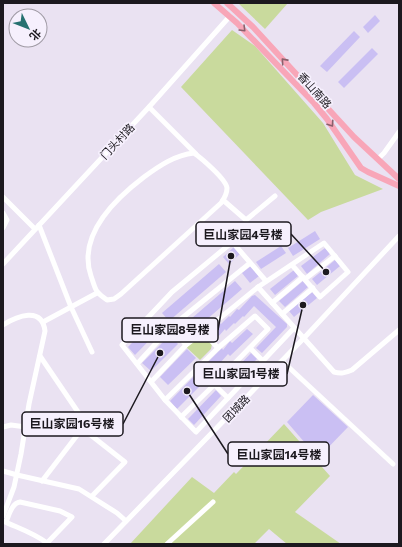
<svg xmlns="http://www.w3.org/2000/svg" width="402" height="547" viewBox="0 0 402 547" font-family="Commissioner,'Noto Sans SC',sans-serif">
  <rect width="100%" height="100%" fill="#eae2f2"/>
  <!-- green -->
  <g fill="#c9da9d">
    <polygon points="238,3 288,3 265,29"/>
    <polygon points="232,30 255,46 323,123 355,175 383,189 321,212 308,220 181,87"/>
    <polygon points="200,334 212,344 211,349 200,360 186,347"/>
    <polygon points="284,424 330,476 295,512 341,544 287,544 269,529 254,544 130,544 192,477 214,493 234,472 236,474"/>
  </g>
  <!-- building -->
  <g fill="#cabff3">
    <polygon points="375,15 380,21 368,33 363,27"/>
    <polygon points="354,31 360,37 327,72 320,66"/>
    <polygon points="372,48 378,54 344,88 338,82"/>
    <polygon points="315,231 320,239 293,256 288,248"/>
    <polygon points="281,246 286,253 261,269 256,262"/>
    <polygon points="234,247 240,254 229,264 223,257"/>
    <polygon points="325,248 330,254 307,274 301,266"/>
    <polygon points="335,260 340,266 317,285 312,279"/>
    <polygon points="219,264 226,272 169,321 162,313"/>
    <polygon points="251,266 259,276 250,283 242,273"/>
    <polygon points="294,270 298,276 275,295 270,289"/>
    <polygon points="235,281 242,289 184,339 177,331"/>
    <polygon points="303,281 308,287 285,307 279,301"/>
    <polygon points="312,292 317,298 294,317 289,311"/>
    <polygon points="255,295 287,324 287,327 262,353 256,348 276,327 254,306 244,317 243,316 235,324 234,323 226,331 225,329 218,337 212,332 220,323 221,324 229,316 230,317 237,309 239,310 252,296"/>
    <polygon points="155,319 163,326 135,355 128,347"/>
    <polygon points="247,329 253,334 230,356 228,354 220,363 219,362 216,364 229,376 251,353 257,359 231,386 227,386 207,368 206,364 222,348 223,350 230,341 232,343"/>
    <polygon points="170,335 178,344 151,371 142,363"/>
    <polygon points="187,349 196,358 168,385 160,377"/>
    <polygon points="197,373 205,381 177,409 170,401"/>
    <polygon points="216,390 221,396 194,425 188,419"/>
    <polygon points="313,395 348,427 318,458 287,422"/>
  </g>
  <g fill="none" stroke-linecap="round" stroke-linejoin="round">
    <!-- minor -->
    <g stroke="#fff" stroke-width="5">
      <polyline points="149,107 196,154"/>
      <path d="M194,153C201,158 226,179 227,188C227,193 224,199 221,203L121,294L114,299L107,300C94,291 96,290 91,276C77,235 115,199 144,177C159,166 175,155 194,153Z"/>
      <polyline points="378,159 384,153 399,132"/>
      <polyline points="3,197 35,229"/>
      <polyline points="223,200 246,220 275,196"/>
      <polyline points="3,213 7,220 3,228"/>
      <polyline points="39,225 71,307 92,352"/>
      <polyline points="3,264 149,107 230,16"/>
      <polyline points="305,279 335,256"/>
      <polyline points="258,287 324,243 348,272 320,297 292,265"/>
      <polyline points="272,303 303,277"/>
      <polyline points="282,314 313,288"/>
      <polyline points="43,322 97,293"/>
      <path d="M3,325C17,316 42,306 45,331L29,404L21,454L14,487L3,516"/>
      <polyline points="171,327 186,345"/>
      <polyline points="250,348 263,361"/>
      <polyline points="40,356 80,415 85,425 42,481"/>
      <polyline points="282,361 393,464"/>
      <polyline points="137,364 171,327 250,263"/>
      <polyline points="197,368 228,398 196,432 165,400 218,348"/>
      <path d="M229,369L268,329L255,316L218,348L203,332L258,287L334,372C341,374 345,373 352,370L399,330"/>
      <polyline points="151,382 186,345 203,332"/>
      <polyline points="228,398 294,328"/>
      <polyline points="165,400 122,345 172,292 230,244 234,244 266,281"/>
      <polyline points="181,417 214,385"/>
      <polyline points="3,427 11,425 26,427"/>
      <polyline points="83,429 125,462 92,496"/>
      <polyline points="3,471 17,475 79,489 117,513 126,521"/>
      <path d="M3,521C18,528 34,533 47,543L72,517L60,511L20,502C12,503 9,515 6,522"/>
      <polyline points="104,544 304,338 399,236"/>
      <polyline points="167,544 213,502"/>
    </g>
    <!-- major -->
    <g stroke="#f8a6b8" stroke-width="6">
      <polyline points="214,3 237,23 314,103 327,119 361,168 368,172 399,186"/>
      <polyline points="227,3 253,27 354,137 399,179"/>
    </g>
  </g>
  <!-- one-way arrows -->
  <defs><path id="oneway-chevron" d="M-2-3.5L2.5 0L-2 3.5" fill="none" stroke-width="1.6" stroke-linecap="round" stroke-linejoin="round"/></defs>
  <g stroke="#8a606c">
    <use href="#oneway-chevron" transform="translate(243 29) rotate(45)"/>
    <use href="#oneway-chevron" transform="translate(284 61) rotate(-132)"/>
    <use href="#oneway-chevron" transform="translate(331 124) rotate(56)"/>
  </g>
  <g text-anchor="middle" dominant-baseline="central" stroke-width="3.5" stroke-linejoin="round" paint-order="stroke">
    <!-- street labels -->
    <g font-size="11" fill="#1c191f" stroke="#f6f0fd">
      <text transform="translate(315 90) rotate(48)">香山南路</text>
      <text transform="translate(117 141) rotate(-47)">门头村路</text>
      <text transform="translate(236 408) rotate(-46)">团城路</text>
    </g>
  </g>
  <!-- callouts -->
  <path fill="none" stroke="#1c191f" stroke-width="1.5" d="M326 272L291 234M231 256L218 330M303 305L287 374M160 353L123 424M187 391L228 454"/>
  <g fill="#1c191f" stroke="#f6f0fd" stroke-width="1.5">
    <circle cx="326" cy="272" r="4"/>
    <circle cx="231" cy="256" r="4"/>
    <circle cx="303" cy="305" r="4"/>
    <circle cx="160" cy="353" r="4"/>
    <circle cx="187" cy="391" r="4"/>
  </g>
  <g fill="#f6f0fd" stroke="#1c191f" stroke-width="1.5">
    <rect x="196" y="222" width="95" height="24" rx="4"/>
    <rect x="122" y="318" width="96" height="24" rx="4"/>
    <rect x="194" y="362" width="93" height="24" rx="4"/>
    <rect x="22" y="412" width="101" height="24" rx="4"/>
    <rect x="228" y="442" width="101" height="24" rx="4"/>
  </g>
  <g font-size="12" text-anchor="middle" font-weight="bold" fill="#1c191f">
    <text x="243" y="239">巨山家园4号楼</text>
    <text x="170" y="334">巨山家园8号楼</text>
    <text x="241" y="378">巨山家园1号楼</text>
    <text x="72" y="428">巨山家园16号楼</text>
    <text x="279" y="459">巨山家园14号楼</text>
  </g>
  <!-- border -->
  <rect width="402" height="547" fill="none" stroke="#1c191f" stroke-width="8"/>
  <!-- north arrow -->
  <g transform="translate(28 28) rotate(133)"><circle r="19" fill="#f6f0fd" stroke="#9f9aa4"/>
  <path d="M0-3L7 15L0 10L-7 15Z" fill="#267170"/>
  <text y="-6" font-size="11" font-weight="bold" text-anchor="middle" fill="#1c191f">北</text>
  </g>
</svg>
